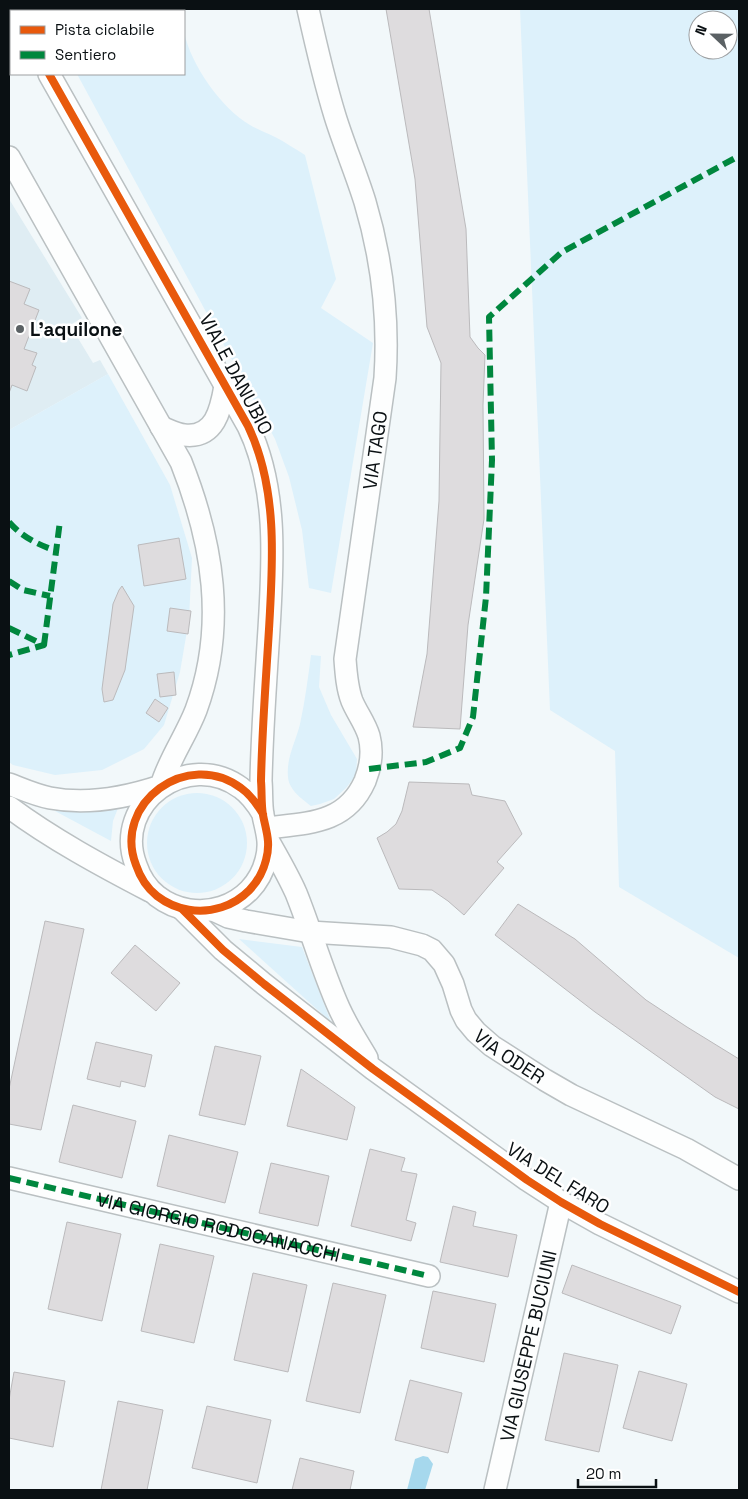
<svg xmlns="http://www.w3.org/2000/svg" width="748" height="1499" viewBox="0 0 748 1499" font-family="'Space Grotesk',sans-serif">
  <rect width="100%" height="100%" fill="#f2f8fa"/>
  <!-- built -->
  <polygon fill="#dfedf3" points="9,199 82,318 70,325 93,363 100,360 108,374 9,430"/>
  <!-- green -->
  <g fill="#ddf1fb" fill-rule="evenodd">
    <polygon points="41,9 179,9 179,11 43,11"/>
    <path d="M520,9H739V958L619,887L615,751L550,710ZM698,20H728V50H698Z"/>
    <path d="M184,32C191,65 221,108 250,125C258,130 267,133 275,137C285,142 295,149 305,155L336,279L321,308L373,343L331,593L309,588L302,530L289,477L275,439L77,74H184Z"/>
    <polygon points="108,374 170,485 192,558 189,619 180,672 164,725 144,749 102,770 55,775 13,765 9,762 9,430"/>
    <path d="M311,655L321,656L319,687L331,715L357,759L356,775L346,788L334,799L320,804L311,806C302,799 289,790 288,777C286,758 296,741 300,724C305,701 308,678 311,655Z"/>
    <circle cx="197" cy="843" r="50"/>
    <polygon points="120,803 113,821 111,841 55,811 91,809"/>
    <polygon points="239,939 302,947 331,1022"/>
  </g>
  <!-- water -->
  <polygon fill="#a6d8ed" points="423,1456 428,1457 433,1464 425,1490 407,1490 415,1459"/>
  <!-- building -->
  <g fill="#dedcde" stroke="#bbbabc">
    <polygon points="386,9 429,9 466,229 470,337 478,348 485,355 483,405 484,519 468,625 460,729 413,727 427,654 439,501 441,363 427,327 415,179"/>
    <polygon points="9,281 30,289 24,304 39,310 24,349 37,353 32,365 36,367 27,391 12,385 9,393"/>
    <polygon points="179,538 186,579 144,586 138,545"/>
    <polygon points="122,586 134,606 125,670 113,700 104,702 102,689 113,604 119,590"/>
    <polygon points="170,608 191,611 188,634 167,631"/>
    <polygon points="174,672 176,695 160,697 157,674"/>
    <polygon points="155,699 168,708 159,722 146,713"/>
    <polygon points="409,782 469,784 472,795 505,801 522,834 497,862 504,868 464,915 448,901 432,890 399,889 377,838 387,832 396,824 402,811"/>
    <polygon points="518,904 575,939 646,1000 687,1027 739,1059 739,1109 715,1097 595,1012 495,935"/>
    <polygon points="45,921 84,929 41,1130 9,1124 9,1089"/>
    <polygon points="135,945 180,983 156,1011 111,973"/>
    <polygon points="96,1042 152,1055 145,1087 121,1081 120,1087 87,1079"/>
    <polygon points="215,1046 261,1056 245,1125 199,1115"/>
    <polygon points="301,1069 355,1107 347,1140 287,1126"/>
    <polygon points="73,1105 136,1121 122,1178 59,1162"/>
    <polygon points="169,1135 238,1152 225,1203 157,1186"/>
    <polygon points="370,1149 405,1158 401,1171 417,1174 406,1220 416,1223 411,1241 351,1226"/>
    <polygon points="271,1163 329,1176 318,1226 259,1213"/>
    <polygon points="453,1206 476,1212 473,1226 517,1235 508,1277 440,1262"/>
    <polygon points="67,1222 121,1234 102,1321 48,1309"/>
    <polygon points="160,1244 214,1256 194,1343 141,1331"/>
    <polygon points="572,1265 681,1306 671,1334 562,1293"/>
    <polygon points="253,1273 307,1285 288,1372 234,1360"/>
    <polygon points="333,1283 386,1295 360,1413 306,1401"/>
    <polygon points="433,1291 496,1304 484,1362 421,1348"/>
    <polygon points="564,1353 618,1365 599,1452 545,1440"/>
    <polygon points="639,1371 687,1384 672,1441 623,1428"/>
    <polygon points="14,1372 65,1381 53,1447 9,1438 9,1400"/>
    <polygon points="410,1380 462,1393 448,1453 395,1440"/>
    <polygon points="118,1401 163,1410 147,1490 101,1490"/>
    <polygon points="207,1406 271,1420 257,1483 192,1468"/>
    <polygon points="300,1458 354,1471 350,1490 292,1490"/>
  </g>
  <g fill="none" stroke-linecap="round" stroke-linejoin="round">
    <defs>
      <g id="street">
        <polyline points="12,9 13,11"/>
        <path d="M49,74L248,426C278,488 273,562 269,629C266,679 262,730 261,781C262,792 261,804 263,815C266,831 271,842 266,860C254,908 196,926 157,896C147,888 140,877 136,865C112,803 188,748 241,788C251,795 257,804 263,814"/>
        <path d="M9,157L181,462C213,543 227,626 196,710C186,736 169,759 161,786C125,798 87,805 50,798C35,795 22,789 9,784"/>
        <path d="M161,427C169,430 176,434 184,435C215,439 221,409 225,386"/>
        <path d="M9,807C52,839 102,866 150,891"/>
        <path id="s1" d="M267,828C308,823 346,824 365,781C371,766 373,751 369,736C365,723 357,713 352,701C347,688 346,673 345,659L385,378C389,318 382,259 365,202C356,173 344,145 335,116C324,80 316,45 308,9"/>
        <path d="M269,842C278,858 288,875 296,893C311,930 322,970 339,1008C347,1026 357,1041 367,1058"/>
        <polyline points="182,909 223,950 264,984 373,1069 527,1180 561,1202 600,1224 739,1292"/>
        <path id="s2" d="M213,910L228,917L246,921L310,932L391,937L422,945L432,950L444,964L453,984L461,1010L466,1020L476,1032L492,1046L545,1080L571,1095L686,1149L739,1179"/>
        <path id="s3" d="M9,1178L429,1276"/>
        <path id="s4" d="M495,1490L561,1202"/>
      </g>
    </defs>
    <!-- street casing -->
    <use href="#street" stroke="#bac0c2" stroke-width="24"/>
    <!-- street -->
    <use href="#street" stroke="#fdfefe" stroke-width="21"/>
    <!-- quiet -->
    <g stroke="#00873e" stroke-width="6" stroke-dasharray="12 6" stroke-linecap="butt">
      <path d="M9,522C22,537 37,544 56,551"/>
      <polyline points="9,581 23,590 50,596"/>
      <polyline points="9,628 44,645 9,655"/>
      <polyline points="44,645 60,521"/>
      <polyline points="369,769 426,762 460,748 473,717 486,597 492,460 489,317 562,252 739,156"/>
      <polyline points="9,1178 429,1276"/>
    </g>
    <defs>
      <g id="cycleway">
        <path d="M49,74L248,426C278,488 273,562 269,629C266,679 262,730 261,781C262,792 261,804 263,815C266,831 271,842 266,860C254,908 196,926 157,896C147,888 140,877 136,865C112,803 188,748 241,788C251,795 257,804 263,814"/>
        <polyline points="182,909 223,950 264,984 373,1069 527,1180 561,1202 600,1224 739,1292"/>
      </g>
    </defs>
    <!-- cycleway casing -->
    <use href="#cycleway" stroke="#fff" stroke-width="11"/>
    <!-- cycleway -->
    <use href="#cycleway" stroke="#e8590c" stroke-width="8"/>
  </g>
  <!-- markers -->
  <circle fill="#5b6164" stroke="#fff" stroke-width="2" cx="20" cy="329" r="5"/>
  <g text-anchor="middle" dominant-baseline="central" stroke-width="5" stroke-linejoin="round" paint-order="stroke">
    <!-- poi labels -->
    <g font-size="19" font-weight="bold" fill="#0a1013" stroke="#fff" text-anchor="start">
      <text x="30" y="329">L'aquilone</text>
    </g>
    <!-- street labels -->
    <g font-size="19" fill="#0a1013" stroke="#fff">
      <text transform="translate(236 374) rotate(62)">VIALE DANUBIO</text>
      <text stroke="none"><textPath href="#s1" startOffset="454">VIA TAGO</textPath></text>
      <text stroke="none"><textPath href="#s2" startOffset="360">VIA ODER</textPath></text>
      <text transform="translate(558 1178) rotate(32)">VIA DEL FARO</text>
      <text stroke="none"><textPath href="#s3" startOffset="215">VIA GIORGIO RODOCANACCHI</textPath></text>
      <text stroke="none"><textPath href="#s4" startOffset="148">VIA GIUSEPPE BUCIUNI</textPath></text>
    </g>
  </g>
  <!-- border -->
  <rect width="748" height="1499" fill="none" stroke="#0a1013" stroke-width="20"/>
  <!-- legend -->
  <rect x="10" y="10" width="175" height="65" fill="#ffffff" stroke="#9d9fa1"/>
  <rect x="20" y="26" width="25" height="8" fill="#e8590c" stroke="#9d9fa1"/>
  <text x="55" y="35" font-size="15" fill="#0a1013">Pista ciclabile</text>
  <rect x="20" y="51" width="25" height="8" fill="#00873e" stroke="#9d9fa1"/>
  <text x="55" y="60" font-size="15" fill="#0a1013">Sentiero</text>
  <!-- north arrow -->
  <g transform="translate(713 35) rotate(292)"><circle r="24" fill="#ffffff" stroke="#9d9fa1"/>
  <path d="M0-4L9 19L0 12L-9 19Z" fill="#5b6164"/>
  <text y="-8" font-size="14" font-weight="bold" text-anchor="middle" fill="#0a1013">N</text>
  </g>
  <!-- scale -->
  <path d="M578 1479v8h78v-8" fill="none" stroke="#0a1013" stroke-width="2.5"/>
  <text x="586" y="1479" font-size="15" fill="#0a1013" stroke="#ffffff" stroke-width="4" paint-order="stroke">20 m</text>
</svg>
